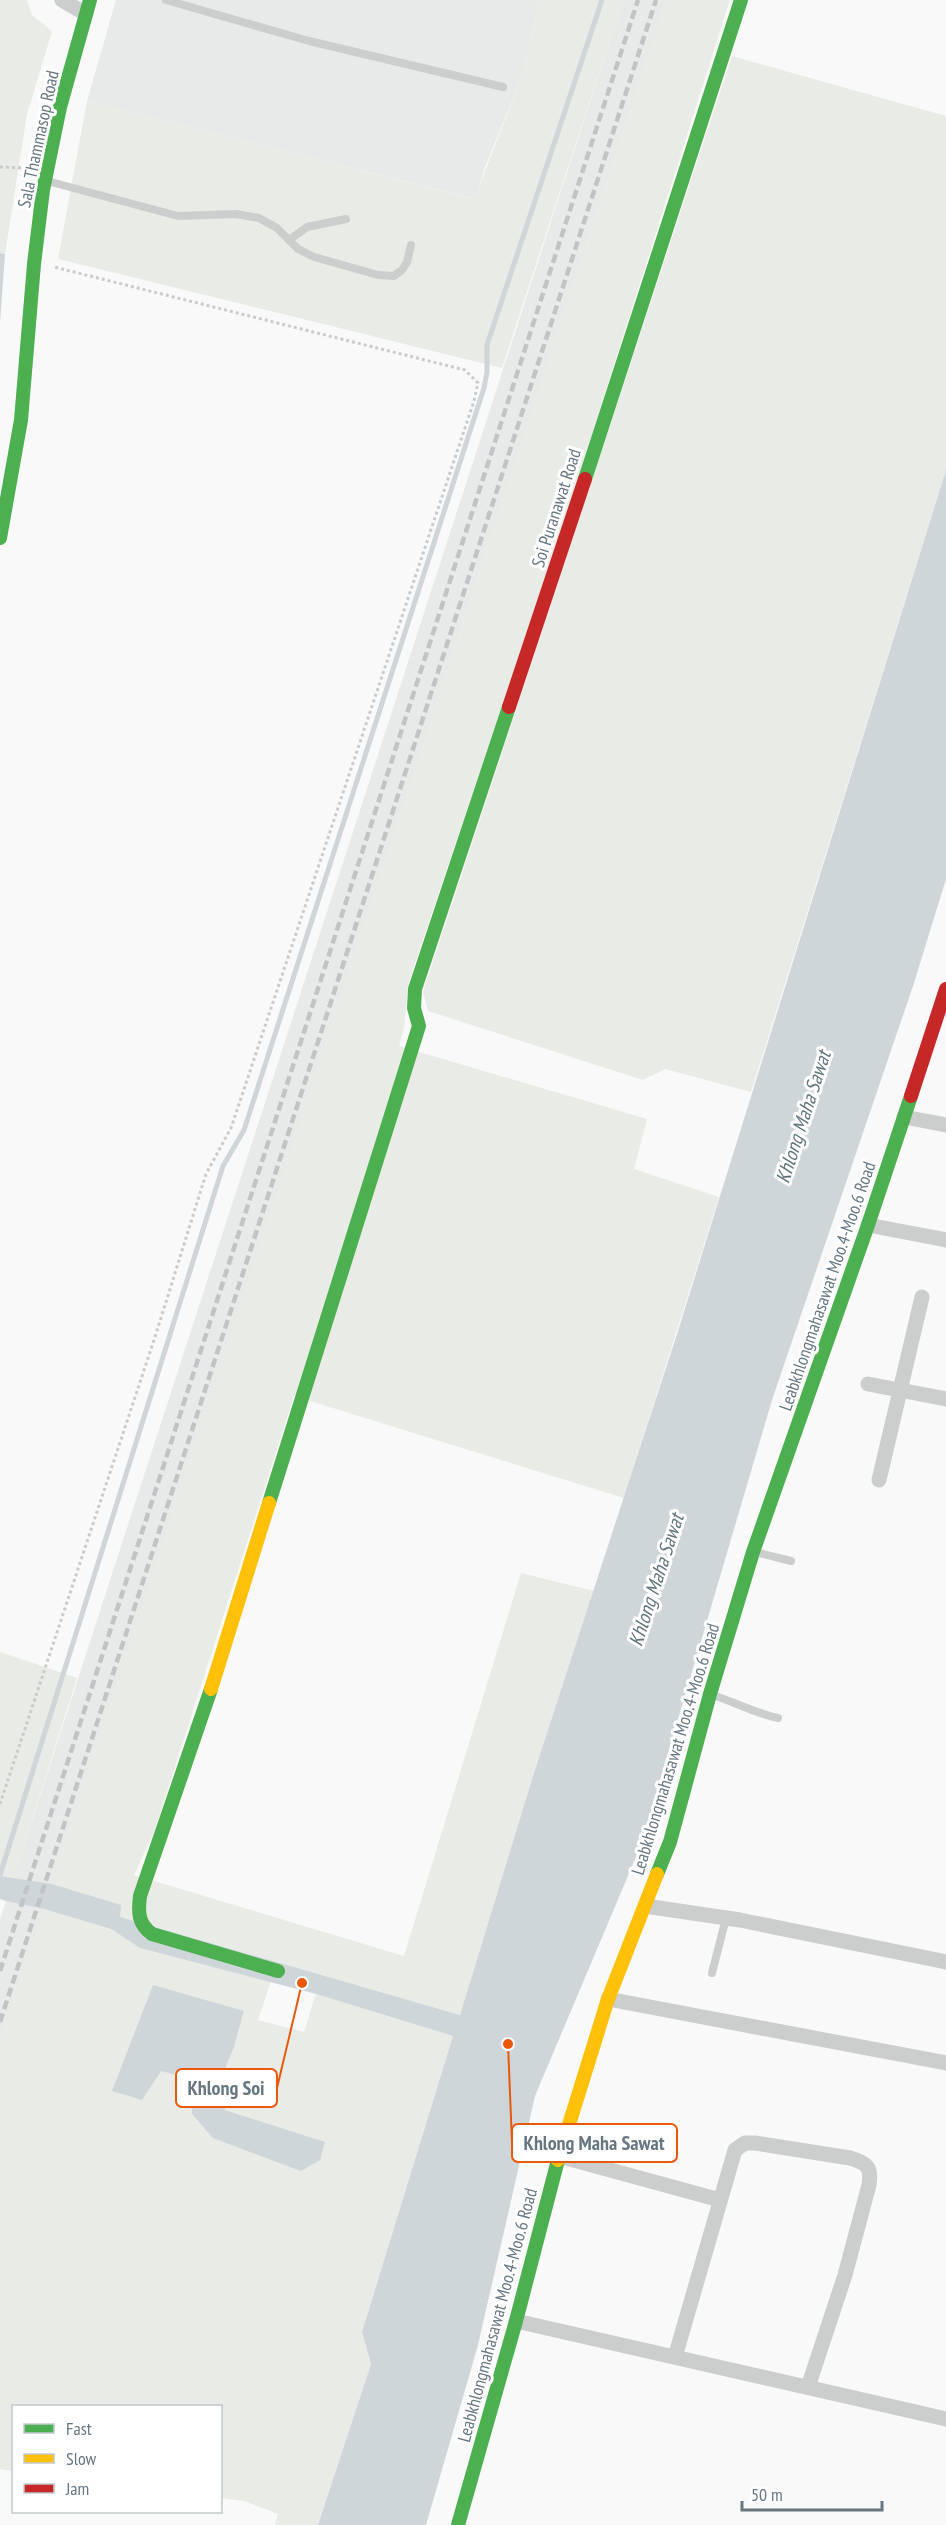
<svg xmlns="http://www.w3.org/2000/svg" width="946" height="2525" viewBox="0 0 946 2525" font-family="'PT Sans Narrow',sans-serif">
  <rect width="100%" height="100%" fill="#f9f9f9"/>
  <!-- built -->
  <g fill="#e8e9e9">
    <polygon points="116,0 539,0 523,74 484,170 475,199 87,101"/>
    <polygon points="623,0 667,0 0,2044 0,1919"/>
  </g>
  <!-- green -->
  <g fill="#e8ebe6" fill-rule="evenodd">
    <polygon points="0,0 27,0 32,15 52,31 27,114 5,254 0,253"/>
    <polygon points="539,0 623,0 502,368 58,259 87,101 474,199 523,74"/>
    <polygon points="667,0 730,0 562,528 408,984 404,1028 399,1046 647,1119 634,1169 719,1197 624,1498 294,1396 154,1832 134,1875 404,1956 521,1573 594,1591 533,1776 460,2015 119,1917 120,1905 52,1884"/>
    <polygon points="732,56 946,116 946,470 751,1092 665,1069 643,1080 428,1011 423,992"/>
    <polygon points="0,1652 77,1678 13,1879 0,1876"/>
    <path d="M44,1909L111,1929L140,1948L271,1981L258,2020L304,2032L316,1994L453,2036L362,2332L371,2364L318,2525H275L278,2514L244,2501L221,2498L220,2406H14L13,2471L0,2469V2044ZM244,2011L234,2047L219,2084L225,2110L324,2142L192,2114V2079L161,2071Z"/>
  </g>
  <!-- water -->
  <g fill="#ced6d9">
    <polygon points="0,253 5,254 0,323"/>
    <polygon points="946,470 946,879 914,983 772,1400 641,1845 535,2096 478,2345 426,2525 318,2525 371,2364 362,2332 453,2036 316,1994 140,1948 111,1929 44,1909 6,1901 0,1899 0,1876 52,1884 121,1905 120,1917 460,2015 533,1776 678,1331"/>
    <polygon points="153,1985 244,2011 234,2047 219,2084 225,2110 325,2142 320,2160 301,2171 213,2138 192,2114 191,2079 161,2071 142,2100 112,2091"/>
  </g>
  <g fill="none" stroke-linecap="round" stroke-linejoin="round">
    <!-- stream -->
    <polyline stroke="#ced6d9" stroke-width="5" points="0,1875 223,1166 244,1130 484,388 487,372 487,345 602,0"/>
    <!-- path -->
    <g stroke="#cacbcc" stroke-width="3" stroke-dasharray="3 3" stroke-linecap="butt">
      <polyline points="0,167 28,168"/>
      <polyline points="0,1804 155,1337 206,1174 231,1128 474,401 478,383 465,370 54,267"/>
    </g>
    <!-- lane -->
    <g stroke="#cccece" stroke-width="8">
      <polyline points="166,0 309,41 503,87"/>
      <polyline points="47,181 178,216 236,214 259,218 277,228 298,249 314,257 378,275 394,276 402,270 407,262 411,245"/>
      <polyline points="289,240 307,227 346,219"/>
      <polyline points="755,1552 791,1561"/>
      <path d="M712,1695C735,1702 755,1713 778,1718"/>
      <polyline points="712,1973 726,1918"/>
    </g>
    <!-- street -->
    <g stroke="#cccece" stroke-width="15">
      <polyline points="62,0 86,14"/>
      <polyline points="904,1117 946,1125"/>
      <polyline points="868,1225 946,1240"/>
      <polyline points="868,1384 946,1399"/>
      <polyline points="879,1480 922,1297"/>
      <polyline points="645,1906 740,1920 946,1962"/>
      <polyline points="608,1999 946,2063"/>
      <polyline points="559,2156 720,2200"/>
      <polyline points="516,2321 946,2419"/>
      <path d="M675,2357L735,2150L745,2143H755L850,2158C867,2163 872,2167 869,2185L845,2275L808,2387"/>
    </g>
    <!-- fast -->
    <g stroke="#4caf50" stroke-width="14">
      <polyline points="585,479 741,0"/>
      <polyline points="0,538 21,420 34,264 43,190 60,107 90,0"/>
      <polyline points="269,1503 419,1026 414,1008 415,989 509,707"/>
      <path d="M211,1689L140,1896C138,1912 138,1924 152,1934L278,1971"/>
      <polyline points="657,1874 670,1842 710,1694 753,1552 868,1225 911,1096"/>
      <polyline points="458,2525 516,2321 558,2160"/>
    </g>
    <!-- slow -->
    <g stroke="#ffc107" stroke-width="14">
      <polyline points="211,1689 269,1503"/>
      <polyline points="558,2160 608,1999 657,1874"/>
    </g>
    <!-- jam -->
    <g stroke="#c62828" stroke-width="14">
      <polyline points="509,707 585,479"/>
      <polyline points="911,1096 946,989"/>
    </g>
    <!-- rail -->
    <g stroke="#c2c3c5" stroke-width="4.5" stroke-dasharray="9 4.5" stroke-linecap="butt">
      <polyline points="0,1971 638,0"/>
      <polyline points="0,2022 656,0"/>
    </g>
  </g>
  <g text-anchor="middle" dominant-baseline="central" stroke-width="6" stroke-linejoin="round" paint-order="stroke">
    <!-- street labels -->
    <g font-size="18" fill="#667782" stroke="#fff">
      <text transform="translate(38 139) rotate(-78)">Sala Thammasop Road</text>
      <text transform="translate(556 508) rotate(-72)">Soi Puranawat Road</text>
      <text transform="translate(827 1286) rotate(-71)">Leabkhlongmahasawat Moo.4-Moo.6 Road</text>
      <text transform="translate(675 1749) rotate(-73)">Leabkhlongmahasawat Moo.4-Moo.6 Road</text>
      <text transform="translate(497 2315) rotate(-75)">Leabkhlongmahasawat Moo.4-Moo.6 Road</text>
    </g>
    <!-- water labels -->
    <g font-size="20" font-style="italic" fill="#60767c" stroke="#fff">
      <text transform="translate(803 1117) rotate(-72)">Khlong Maha Sawat</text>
      <text transform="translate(656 1580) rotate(-72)">Khlong Maha Sawat</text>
    </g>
  </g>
  <!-- callouts -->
  <path fill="none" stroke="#e8590c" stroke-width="2" d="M302 1983L277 2088M508 2044L512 2143"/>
  <g fill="#e8590c" stroke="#fff" stroke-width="2">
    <circle cx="302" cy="1983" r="6"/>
    <circle cx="508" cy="2044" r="6"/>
  </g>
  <g fill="#fff" stroke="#e8590c" stroke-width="2">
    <rect x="176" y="2069" width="101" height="38" rx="6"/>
    <rect x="512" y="2124" width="165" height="38" rx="6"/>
  </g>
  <g font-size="20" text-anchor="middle" font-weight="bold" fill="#667782">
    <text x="226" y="2095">Khlong Soi</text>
    <text x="594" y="2150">Khlong Maha Sawat</text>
  </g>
  <!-- legend -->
  <rect x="12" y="2405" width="210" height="108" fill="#ffffff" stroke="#c2c9cd" stroke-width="1.5"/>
  <rect x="24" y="2424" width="30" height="9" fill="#4caf50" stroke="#c2c9cd" stroke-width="1.5"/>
  <text x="66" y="2435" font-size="18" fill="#667782">Fast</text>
  <rect x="24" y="2454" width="30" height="9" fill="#ffc107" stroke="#c2c9cd" stroke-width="1.5"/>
  <text x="66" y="2465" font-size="18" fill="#667782">Slow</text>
  <rect x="24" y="2484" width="30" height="9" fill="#c62828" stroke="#c2c9cd" stroke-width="1.5"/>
  <text x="66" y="2495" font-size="18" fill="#667782">Jam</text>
  <!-- scale -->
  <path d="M742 2501v9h140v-9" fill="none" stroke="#667782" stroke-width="3"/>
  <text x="751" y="2501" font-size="18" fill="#667782" stroke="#ffffff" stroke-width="4.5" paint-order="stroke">50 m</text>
</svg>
